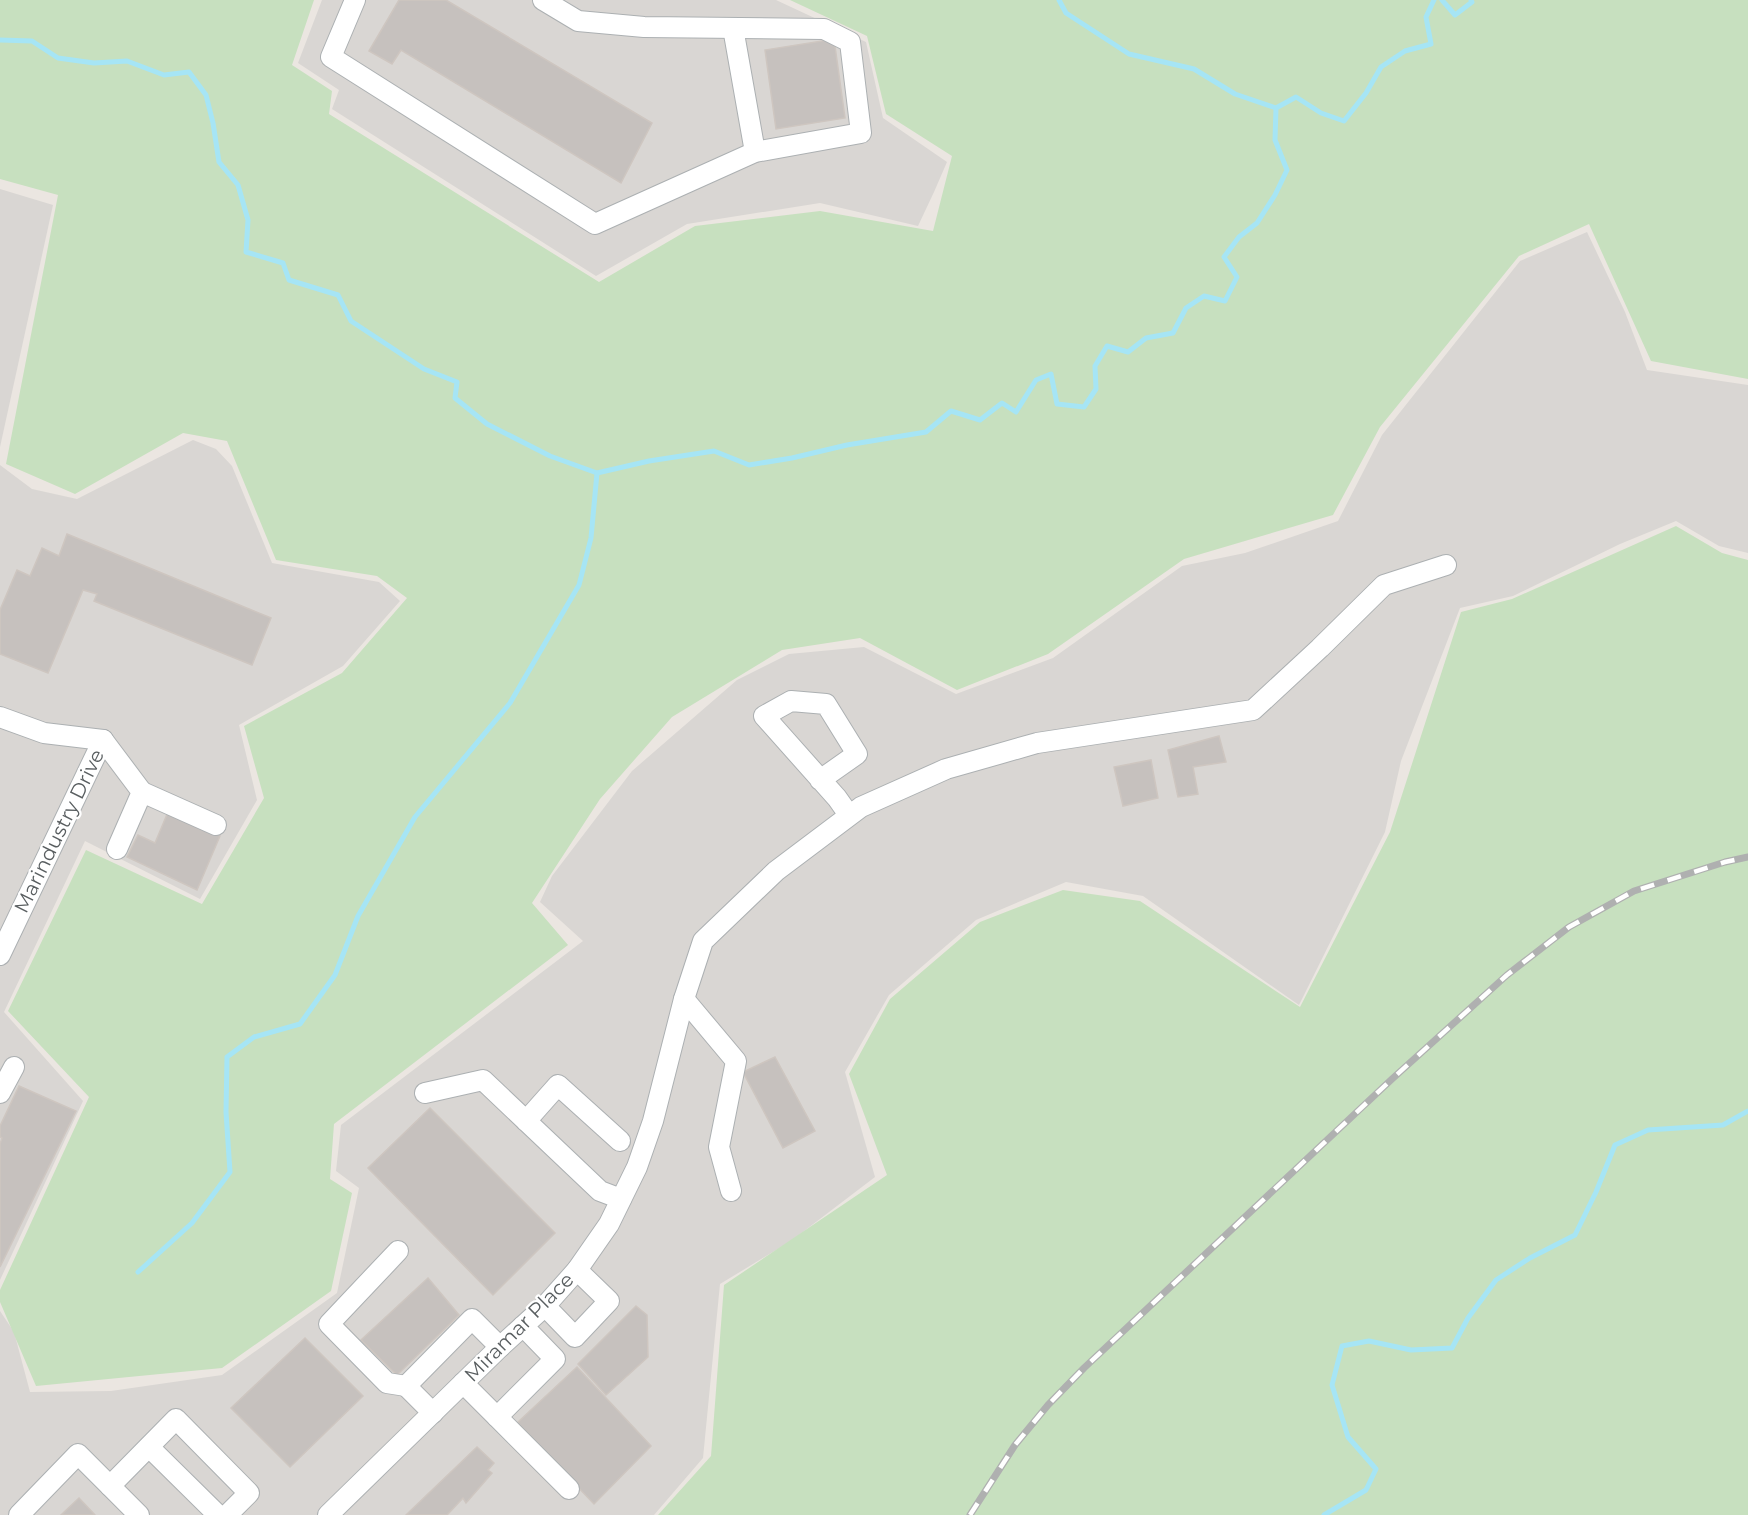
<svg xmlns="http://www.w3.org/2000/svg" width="1748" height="1515" viewBox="0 0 1748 1515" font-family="Montserrat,sans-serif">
  <rect width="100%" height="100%" fill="#ebe6e1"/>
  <!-- industrial -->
  <g fill="#d9d6d3">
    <polygon points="322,0 776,0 866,42 883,118 947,162 934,192 918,226 820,203 687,224 596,276 332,109 339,90 298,63"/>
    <polygon points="0,189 53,205 0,447"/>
    <polygon points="1587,232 1625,312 1647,370 1748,385 1748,553 1719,546 1676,521 1620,544 1513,596 1460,608 1401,761 1385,832 1299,1005 1143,896 1066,882 976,920 889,995 845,1072 875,1177 791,1241 720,1284 703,1458 654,1515 0,1515 0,1311 14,1332 30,1392 111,1391 222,1375 337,1293 359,1188 336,1171 341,1125 583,941 540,902 552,876 632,771 737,680 789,654 864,647 956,694 1053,658 1182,566 1245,553 1338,521 1382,435 1520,261"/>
    <polygon points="193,440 216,449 232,466 272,563 379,582 400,601 343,666 239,725 257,800 200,899 85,841 4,1012 83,1101 0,1280 0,465 32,489 77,499"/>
  </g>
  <!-- green -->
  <g fill="#c7e0bf">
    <polygon points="0,0 314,0 292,65 332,91 329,114 599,282 695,226 820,211 933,231 952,156 886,114 867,36 790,0 1748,0 1748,379 1651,361 1589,224 1519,256 1380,427 1333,515 1184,559 1048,654 957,690 860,638 782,650 672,717 600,799 532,903 568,945 334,1124 330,1179 352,1193 331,1291 222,1368 36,1386 0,1302 0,1290 89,1097 8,1011 86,850 202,904 264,798 244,726 342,673 407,598 377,576 276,560 227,441 183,433 75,494 6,464 58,195 0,179"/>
    <polygon points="1676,526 1722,553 1748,560 1748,1515 658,1515 711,1456 724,1285 887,1175 849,1074 890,999 980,922 1063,890 1140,901 1300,1007 1390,832 1461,612 1512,599"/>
  </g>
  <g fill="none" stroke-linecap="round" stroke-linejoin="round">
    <!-- stream -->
    <g stroke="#a6e5f5" stroke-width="5">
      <polyline points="1059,0 1066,13 1129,54 1194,69 1235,94 1276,108"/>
      <polyline points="1442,0 1455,15 1472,2 1471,0"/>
      <polyline points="0,40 32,41 58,58 94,63 127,61 164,75 189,72 206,95 213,123 219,162 238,185 248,220 246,252 283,263 289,280 338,295 351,321 424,369 457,382 455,398 487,424 550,456 597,473 649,461 714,451 749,465 792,458 847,445 926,432 951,411 980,420 1002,403 1016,412 1036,380 1051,374 1057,404 1084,407 1096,389 1095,366 1107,346 1128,352 1146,338 1173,333 1186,308 1204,296 1225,301 1237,277 1224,257 1239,237 1257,223 1275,195 1287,170 1275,140 1276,108 1296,97 1321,113 1344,121 1366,93 1381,67 1405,51 1431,44 1426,17 1434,0"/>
      <polyline points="138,1272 192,1223 230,1172 226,1112 227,1057 254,1037 300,1024 335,975 358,916 415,817 510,703 579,585 591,538 597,473"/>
      <polyline points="1324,1515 1366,1490 1376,1469 1348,1437 1332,1385 1342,1346 1369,1341 1411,1350 1452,1348 1468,1318 1496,1280 1530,1258 1575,1235 1596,1192 1615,1145 1648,1130 1723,1125 1748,1111"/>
    </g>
  </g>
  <!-- building -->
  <g fill="#c6c1be" stroke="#cec6c0" stroke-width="1.5">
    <polygon points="399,0 446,0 652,123 621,183 401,50 392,64 369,51"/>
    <polygon points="834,39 845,118 776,129 765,50"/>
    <polygon points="67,534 271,618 252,665 94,601 97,594 83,590 48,673 0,654 0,610 17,570 30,576 42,548 59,556"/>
    <polygon points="1219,736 1226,762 1193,767 1198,794 1178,797 1168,750"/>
    <polygon points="1151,760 1158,798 1123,806 1114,767"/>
    <polygon points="168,812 220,836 197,890 127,857 138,835 155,843"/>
    <polygon points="775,1057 815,1131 783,1148 743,1072"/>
    <polygon points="19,1086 76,1111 0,1267 0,1144 2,1138 0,1137 0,1126"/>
    <polygon points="430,1108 555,1233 493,1295 368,1168"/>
    <polygon points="428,1278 459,1315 397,1375 361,1340"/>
    <polygon points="636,1306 647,1315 648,1357 606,1395 578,1364"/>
    <polygon points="305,1338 363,1396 290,1467 231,1408"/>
    <polygon points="577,1367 651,1446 594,1504 517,1423"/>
    <polygon points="477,1447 494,1463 488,1470 492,1473 466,1503 463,1498 447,1515 406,1515"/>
    <polygon points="79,1498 95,1515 61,1515"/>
  </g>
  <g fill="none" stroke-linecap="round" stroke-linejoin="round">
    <defs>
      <g id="minor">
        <polyline points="355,0 331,57 595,224 755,152 861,133 850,42 824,29 644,27 578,21 543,0"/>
        <polyline points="733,28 755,152"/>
        <polyline points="0,717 44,733 103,740"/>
        <polyline points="103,740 142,792 117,849"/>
        <polyline points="820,780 857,754 826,704 791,701 764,716 837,798 849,815"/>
        <polyline points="142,792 216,825"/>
        <polyline points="0,955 103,740"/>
        <polyline points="684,999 736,1061 719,1147 731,1191"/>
        <polyline points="0,1093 14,1067"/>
        <polyline points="425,1093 483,1080 600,1191 621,1199"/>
        <polyline points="526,1121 558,1085 620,1141"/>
        <polyline points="398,1251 329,1324 387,1383 406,1386"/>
        <polyline points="545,1306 575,1337 609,1301 577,1270"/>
        <polyline points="463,1383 497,1417 555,1359 523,1326"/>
        <polyline points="433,1413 406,1386 472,1319 500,1347"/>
        <polyline points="497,1417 569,1489"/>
        <polyline points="149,1447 218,1515"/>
        <polyline points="19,1515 78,1454 110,1486"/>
        <polyline points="139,1515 110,1486 176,1419 249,1493 227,1515"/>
        <polyline points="328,1515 500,1347 545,1306 577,1270 609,1224 637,1167 653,1121 684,999 703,941 776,871 861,807 946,769 1037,743 1253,710 1320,648 1384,585 1446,565"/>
      </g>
    </defs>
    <!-- minor casing -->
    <use href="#minor" stroke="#acb0b2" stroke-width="22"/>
    <!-- minor -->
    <use href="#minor" stroke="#fff" stroke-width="20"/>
    <defs>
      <polyline id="rail" points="970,1515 1015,1445 1048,1405 1084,1368 1392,1079 1507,975 1569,927 1634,891 1725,862 1748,857"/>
    </defs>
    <!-- rail casing -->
    <use href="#rail" stroke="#afb0b0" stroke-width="7"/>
    <!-- rail -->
    <use href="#rail" stroke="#fff" stroke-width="4.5" stroke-dasharray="14" stroke-linecap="butt"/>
  </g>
  <g text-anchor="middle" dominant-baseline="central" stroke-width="4.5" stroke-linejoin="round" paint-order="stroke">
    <!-- street labels -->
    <g font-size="20" fill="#595e60" stroke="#fff">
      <text transform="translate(59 831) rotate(-64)">Marindustry Drive</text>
      <text transform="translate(519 1327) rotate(-45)">Miramar Place</text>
    </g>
  </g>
</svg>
